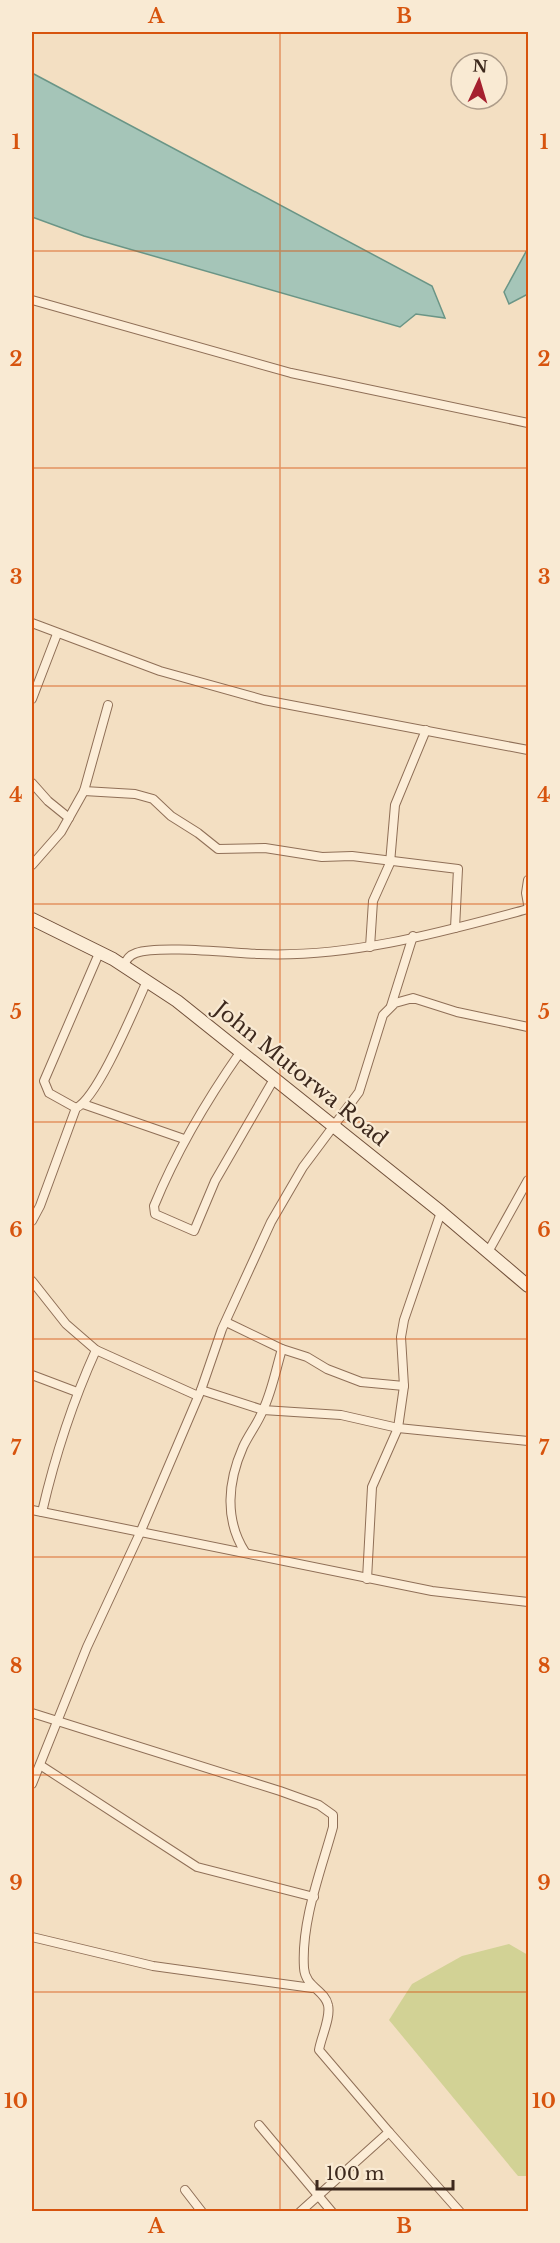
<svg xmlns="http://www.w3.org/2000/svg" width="560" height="2243" viewBox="0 0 560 2243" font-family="'Libre Baskerville',serif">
  <rect width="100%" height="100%" fill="#f3dfc2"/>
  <!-- green -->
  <polygon fill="#d2d295" points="509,1944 528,1955 528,2176 518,2176 389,2020 412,1984 462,1956"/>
  <!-- water -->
  <g fill="#a5c5b8" stroke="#6a9586" stroke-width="1.5">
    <polygon points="32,73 432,286 445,318 416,314 400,327 84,236 32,217"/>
    <polygon points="528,248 528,294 509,304 504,292"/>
  </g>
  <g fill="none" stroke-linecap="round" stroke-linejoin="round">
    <defs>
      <g id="street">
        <polyline points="32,300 291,373 528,423"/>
        <polyline points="32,623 160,671 264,700 528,750"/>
        <polyline points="32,699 57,634"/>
        <polyline points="32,783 48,801 69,818"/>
        <polyline points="84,791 135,794 153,799 171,816 198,833 218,849 265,848 322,857 352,856 458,869 455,928"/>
        <polyline points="32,865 61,832 84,791 108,705"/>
        <polyline points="528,880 526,893 528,904"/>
        <polyline points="370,947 373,901 390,863 395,805 426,730"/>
        <path d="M124,966C126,959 130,955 136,953C159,945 232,953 259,954C350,958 442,932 528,909"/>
        <polyline points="391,1006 413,936"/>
        <path d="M241,1051C206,1101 177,1150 154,1206L155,1214L194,1231L215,1181L274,1079"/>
        <polyline points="83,1104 184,1139"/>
        <polyline points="76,1108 49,1093 44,1081 100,951"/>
        <path d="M32,1221L40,1206L76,1108C98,1098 135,1007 147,981"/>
        <polyline points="488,1252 528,1180"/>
        <polyline points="32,1281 66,1324 96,1350 198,1396"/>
        <polyline points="226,1322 282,1349 307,1357 327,1369 361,1382 404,1386"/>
        <polyline points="32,1375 77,1392"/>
        <polyline points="201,1390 263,1410 341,1415 398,1428 528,1441"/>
        <polyline points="32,1510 432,1591 528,1602"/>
        <path d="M42,1512C55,1456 72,1403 96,1350"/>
        <path d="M245,1552C224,1519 228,1481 243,1447C249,1434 258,1423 263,1410C272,1391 276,1369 282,1349"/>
        <polyline points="367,1579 372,1487 398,1428 404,1386 401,1337 404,1320 441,1212"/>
        <path d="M32,1713L280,1791L319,1805L333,1815V1827C321,1871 301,1921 304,1968C305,1987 325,1990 328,2005C331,2018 321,2037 319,2050L389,2132"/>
        <polyline points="40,1765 197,1867 314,1897"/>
        <polyline points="32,1784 87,1647 140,1533 201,1390 222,1329 271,1222 303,1167 359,1092 383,1015 395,1003 413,998 457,1012 528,1027"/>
        <polyline points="32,1937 153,1966 312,1988"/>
        <polyline points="259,2125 332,2212"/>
        <polyline points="185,2190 202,2212"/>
        <polyline points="300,2212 389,2132 460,2212"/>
      </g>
      <polyline id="secondary" points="32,919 113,959 177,1001 441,1212 528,1286"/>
    </defs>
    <!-- street casing -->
    <use href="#street" stroke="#8f6f57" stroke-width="10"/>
    <!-- secondary casing -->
    <use href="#secondary" stroke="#71503a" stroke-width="14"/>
    <!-- street -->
    <use href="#street" stroke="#fcedd7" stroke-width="8"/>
    <!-- secondary -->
    <use href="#secondary" stroke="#fcedd7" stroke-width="12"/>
  </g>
  <!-- grid -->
  <path fill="none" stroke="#d7540e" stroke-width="1.5" stroke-opacity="0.55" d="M280,32V2212M32,251H528M32,468H528M32,686H528M32,904H528M32,1122H528M32,1339H528M32,1557H528M32,1775H528M32,1992H528"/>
  <g text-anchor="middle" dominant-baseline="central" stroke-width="4.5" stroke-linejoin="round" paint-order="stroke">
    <!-- street labels -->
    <g font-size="21" fill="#3d291d" stroke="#f9ead3">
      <text transform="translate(301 1074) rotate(39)">John Mutorwa Road</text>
    </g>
  </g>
  <!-- border -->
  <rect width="560" height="2243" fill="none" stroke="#f9ead3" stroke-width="66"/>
  <!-- north arrow -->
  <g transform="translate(479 81) rotate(4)"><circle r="28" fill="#f9ead3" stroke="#ae9d8a" stroke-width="1.5"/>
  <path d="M0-4.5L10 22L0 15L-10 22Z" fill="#a5202f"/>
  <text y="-9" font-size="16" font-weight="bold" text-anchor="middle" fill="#3d291d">N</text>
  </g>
  <!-- scale -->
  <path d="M317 2180v9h136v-9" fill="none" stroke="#3d291d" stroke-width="3"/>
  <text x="326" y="2180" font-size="18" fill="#3d291d" stroke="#f9ead3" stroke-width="4.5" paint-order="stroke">100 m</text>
  <rect x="33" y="33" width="494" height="2177" fill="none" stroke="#d7540e" stroke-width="2"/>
  <g font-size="20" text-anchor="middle" font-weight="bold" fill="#d7540e">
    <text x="156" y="23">A</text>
    <text x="404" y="23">B</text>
    <text x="16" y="149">1</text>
    <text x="544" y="149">1</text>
    <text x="16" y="366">2</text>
    <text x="544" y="366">2</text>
    <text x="16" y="584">3</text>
    <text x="544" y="584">3</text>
    <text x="16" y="802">4</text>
    <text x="544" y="802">4</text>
    <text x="16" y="1019">5</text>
    <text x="544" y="1019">5</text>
    <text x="16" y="1237">6</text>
    <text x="544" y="1237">6</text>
    <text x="16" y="1455">7</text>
    <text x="544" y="1455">7</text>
    <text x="16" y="1673">8</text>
    <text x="544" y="1673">8</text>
    <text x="16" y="1890">9</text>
    <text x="544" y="1890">9</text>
    <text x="16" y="2108">10</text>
    <text x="544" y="2108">10</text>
    <text x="156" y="2233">A</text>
    <text x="404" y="2233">B</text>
  </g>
</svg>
